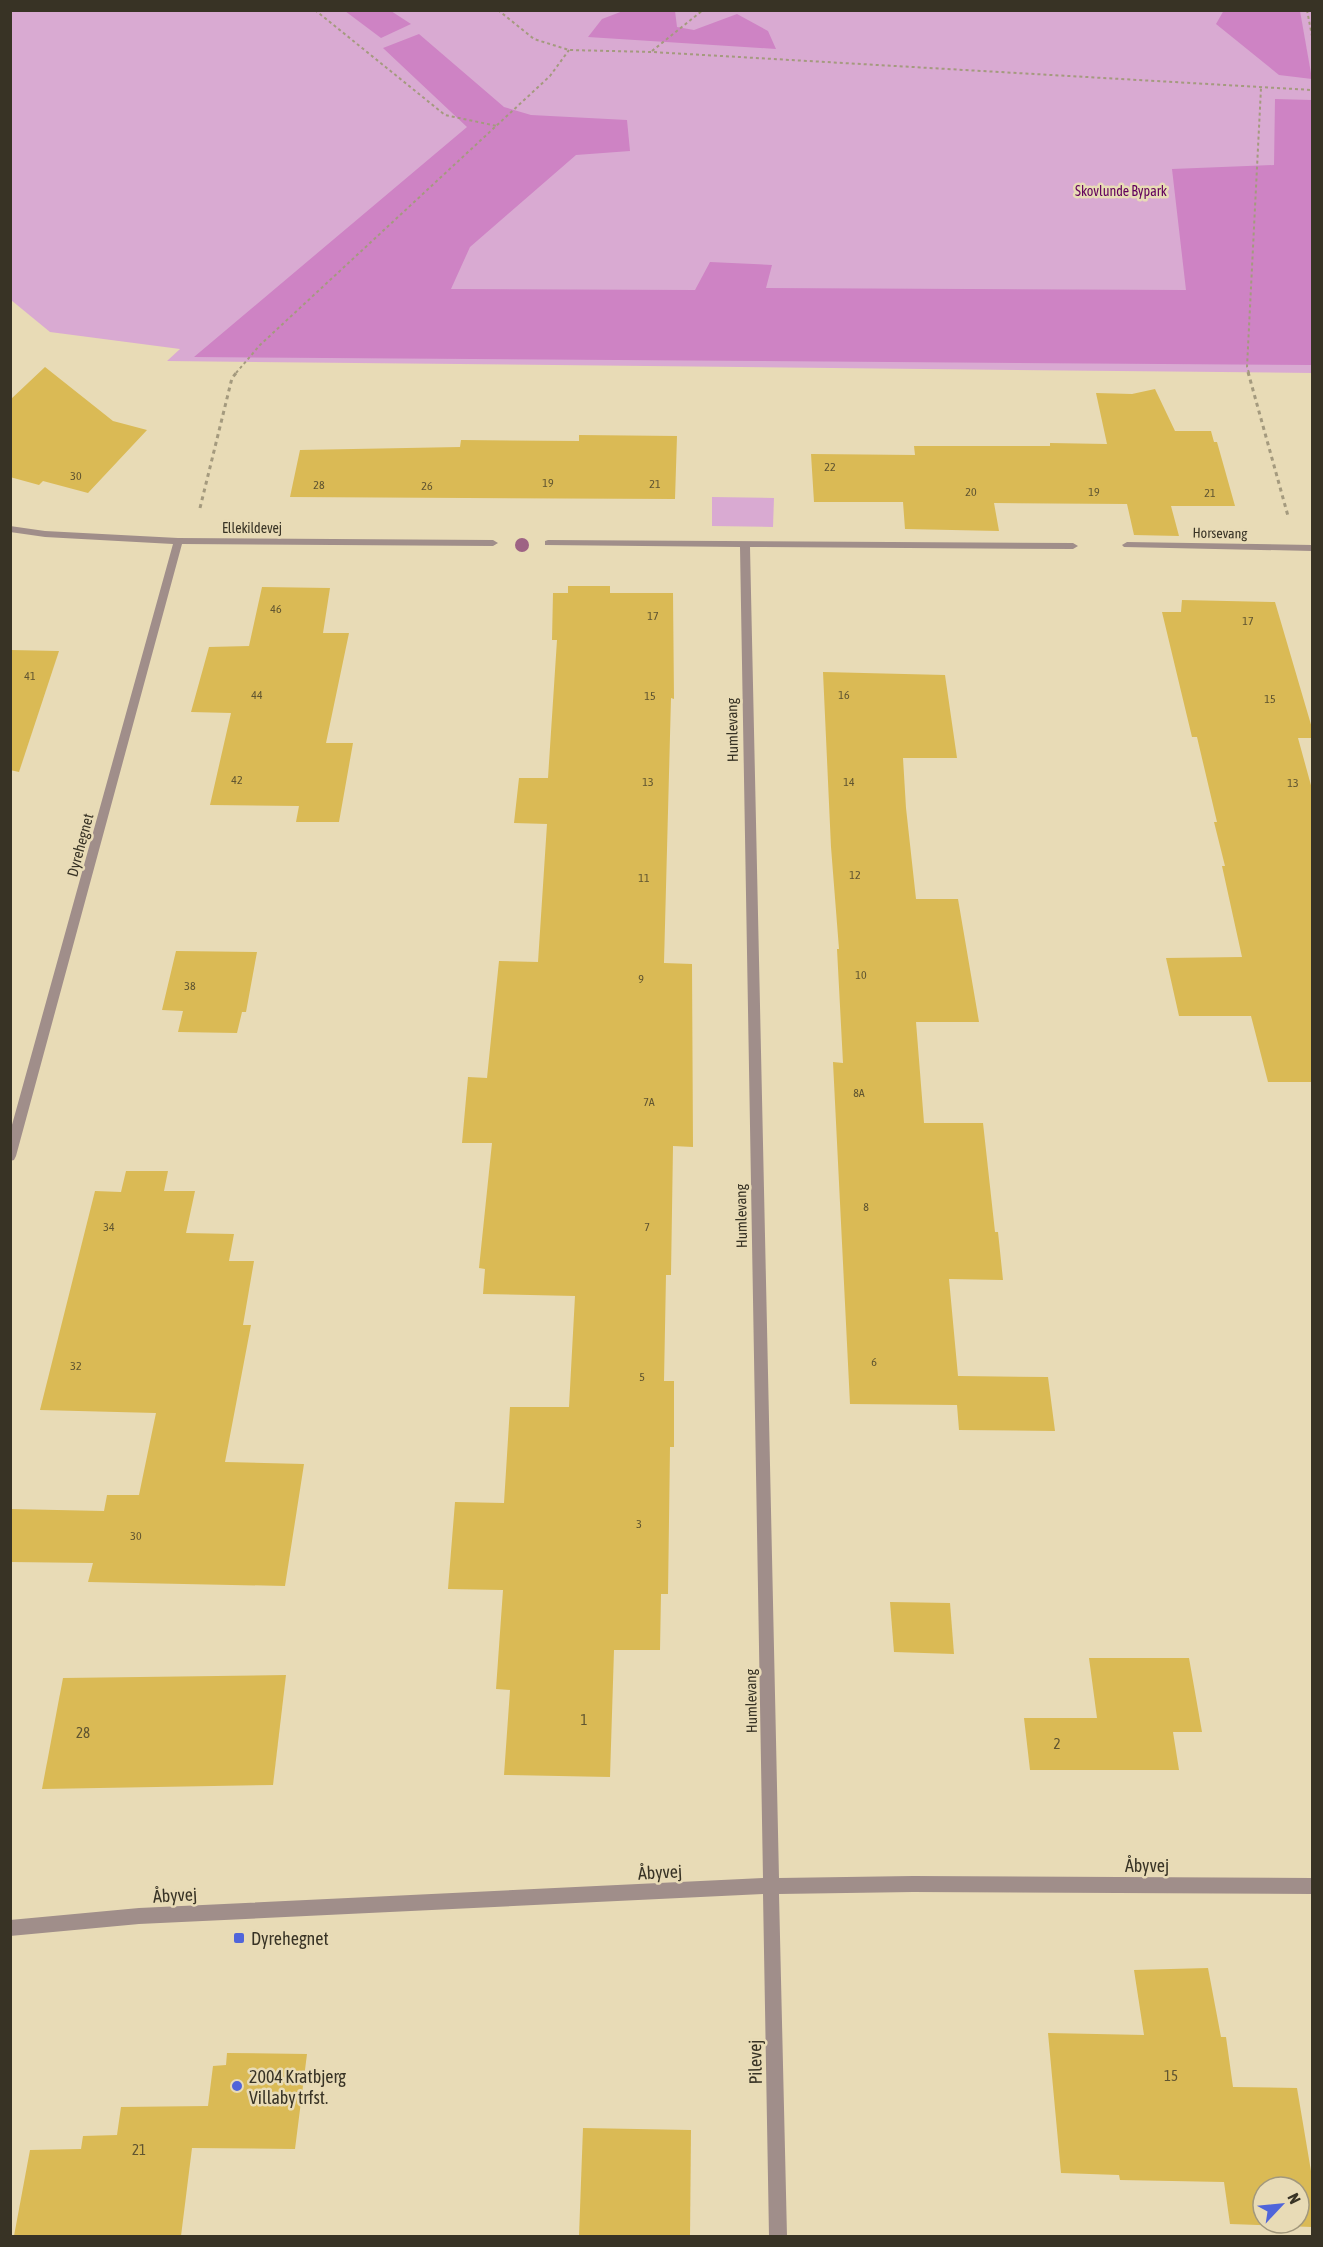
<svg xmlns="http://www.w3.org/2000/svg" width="1323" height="2247" viewBox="0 0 1323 2247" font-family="'Asap Condensed',sans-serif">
  <rect width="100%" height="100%" fill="#e8dbb6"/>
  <!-- green -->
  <g fill="#d9aad2">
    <polygon points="10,11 1312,11 1312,373 167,361 180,349 50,332 11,300"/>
    <polygon points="712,497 774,498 773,527 712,526"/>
  </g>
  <!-- forest -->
  <g fill="#ce83c4">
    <polygon points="1224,10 1300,11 1312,79 1279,75 1216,24"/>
    <polygon points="345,11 391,11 411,24 381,38"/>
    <polygon points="623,11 675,11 677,27 694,30 737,14 768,31 776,49 588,37 602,19"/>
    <polygon points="419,34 504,107 531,115 627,120 630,151 576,155 470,247 451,289 695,290 710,262 772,265 766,288 1186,290 1172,169 1274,165 1275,99 1312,100 1312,365 194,357 467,127 383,48"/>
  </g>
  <!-- building -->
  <g fill="#daba55" fill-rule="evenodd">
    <polygon points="45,367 113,421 147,430 88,493 43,481 39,485 10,477 10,400"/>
    <polygon points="1155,389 1175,431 1211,431 1214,442 1217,442 1235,506 1171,506 1179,536 1134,535 1127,504 994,503 999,531 905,529 903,502 814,502 811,454 915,455 914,446 1050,446 1050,443 1107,444 1096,393 1132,394"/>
    <polygon points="579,435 677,436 675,499 290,497 300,450 460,447 461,440 579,441"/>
    <polygon points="568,586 610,586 610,593 673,593 674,699 671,698 664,963 692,964 693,1147 673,1146 671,1275 666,1275 664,1381 674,1381 674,1447 670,1447 668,1594 661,1594 660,1650 614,1650 610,1777 504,1775 510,1690 496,1689 503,1590 448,1589 455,1502 504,1503 510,1407 569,1407 575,1296 483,1294 485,1269 479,1268 492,1143 462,1143 468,1077 487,1078 499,961 538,962 547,824 514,823 519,778 548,778 557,640 552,640 553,593 568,593"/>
    <polygon points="262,587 330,588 323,633 349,633 326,743 353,743 339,822 296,822 299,806 210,805 231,713 191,712 209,647 249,646"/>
    <polygon points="1182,600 1275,602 1312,728 1312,738 1298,738 1312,789 1312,1082 1268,1082 1251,1016 1179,1016 1166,958 1242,957 1222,866 1225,866 1214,822 1217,822 1197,737 1192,737 1162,612 1181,612"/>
    <polygon points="10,650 59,651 19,772 10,770"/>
    <polygon points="823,672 945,675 957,758 903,758 906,808 916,899 958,899 979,1022 916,1022 924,1123 983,1123 995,1232 998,1232 1003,1280 949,1279 958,1376 1048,1377 1055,1431 959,1430 957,1405 850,1404 833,1062 843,1063 837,949 839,949 831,847"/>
    <polygon points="176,951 257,952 246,1012 242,1012 237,1033 178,1032 183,1011 162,1010"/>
    <polygon points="126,1171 168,1171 164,1191 195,1191 186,1233 234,1234 229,1261 254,1261 243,1325 251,1325 225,1462 304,1464 285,1586 88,1582 93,1563 10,1562 10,1509 104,1511 107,1495 139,1495 156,1413 40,1410 95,1191 121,1192"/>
    <polygon points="890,1602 950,1603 954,1654 894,1652"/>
    <polygon points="1089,1658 1189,1658 1202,1732 1173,1732 1179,1770 1030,1770 1024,1718 1097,1718"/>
    <polygon points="286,1675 273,1785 42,1789 63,1678"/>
    <path d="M1208,1968L1221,2037H1226L1233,2087L1297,2088L1312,2177V2227L1230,2224L1224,2182L1120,2180L1119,2175L1061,2173L1048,2033L1144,2035L1134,1970ZM1263,2187H1299V2223H1263Z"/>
    <polygon points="227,2053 307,2054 295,2149 192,2148 181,2236 14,2236 30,2150 81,2149 83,2136 117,2135 121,2107 208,2106 213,2066 226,2065"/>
    <polygon points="583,2128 691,2130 690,2236 579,2236"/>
  </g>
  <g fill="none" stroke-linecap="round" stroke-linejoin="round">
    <!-- path-far1 -->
    <g stroke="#a49a7e" stroke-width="2" stroke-dasharray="3 3" stroke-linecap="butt">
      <polyline points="315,10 445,115 497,126"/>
      <polyline points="498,10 534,39 569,50 652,52 1312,90"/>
      <polyline points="1307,10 1312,36"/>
      <polyline points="652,51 703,10"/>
      <polyline points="236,373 260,345 550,76 569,50"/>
      <polyline points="1249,373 1247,367 1261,88"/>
    </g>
    <!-- path -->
    <g stroke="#a49a7e" stroke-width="3" stroke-dasharray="4 4" stroke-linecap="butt">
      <polyline points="1248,372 1288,516"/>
      <polyline points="200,508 232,378 237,372"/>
    </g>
    <!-- minor -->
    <g fill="#a08e8a" fill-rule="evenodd">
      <polygon points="10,526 45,531 178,538 493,540 498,543 493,546 182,544 16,1156 14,1160 10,1161 10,1132 173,544 45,537 10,532"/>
      <polygon points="548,540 1073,543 1078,546 1073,549 750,547 779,1878 913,1876 1312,1878 1312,1894 913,1892 779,1894 787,2236 769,2236 763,1894 139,1924 10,1936 10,1920 139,1908 763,1878 740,547 545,545 545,541"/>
      <polygon points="1127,542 1312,545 1312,551 1124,547 1122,545"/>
    </g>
  </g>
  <!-- trees -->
  <circle fill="#9e6384" cx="522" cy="545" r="7"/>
  <!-- markers -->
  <g fill="#5065da" stroke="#e8dbb6" stroke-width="2">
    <rect x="233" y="1932" width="12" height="12" rx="3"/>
    <circle cx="237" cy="2086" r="6"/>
  </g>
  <g text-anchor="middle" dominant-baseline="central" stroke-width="5" stroke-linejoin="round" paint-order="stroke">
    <!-- number labels -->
    <g font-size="12" fill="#605531">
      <text x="830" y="467">22</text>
      <text x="76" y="476">30</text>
      <text x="548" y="483">19</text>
      <text x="655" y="484">21</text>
      <text x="319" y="485">28</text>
      <text x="427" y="486">26</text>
      <text x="971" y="492">20</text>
      <text x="1094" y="492">19</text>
      <text x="1210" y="493">21</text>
      <text x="276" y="609">46</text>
      <text x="653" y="616">17</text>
      <text x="1248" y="621">17</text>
      <text x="30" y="676">41</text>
      <text x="257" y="695">44</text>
      <text x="844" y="695">16</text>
      <text x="650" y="696">15</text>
      <text x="1270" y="699">15</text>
      <text x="237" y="780">42</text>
      <text x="648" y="782">13</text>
      <text x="849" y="782">14</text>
      <text x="1293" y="783">13</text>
      <text x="855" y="875">12</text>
      <text x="644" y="878">11</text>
      <text x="861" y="975">10</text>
      <text x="641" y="979">9</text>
      <text x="190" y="986">38</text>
      <text x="859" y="1093">8A</text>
      <text x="649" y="1102">7A</text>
      <text x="866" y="1207">8</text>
      <text x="109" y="1227">34</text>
      <text x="647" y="1227">7</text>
      <text x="874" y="1362">6</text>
      <text x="76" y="1366">32</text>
      <text x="642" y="1377">5</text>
      <text x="639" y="1524">3</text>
      <text x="136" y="1536">30</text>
    </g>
    <!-- far-park labels -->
    <g font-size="14" fill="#62015c" stroke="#e8dbb6">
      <text x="1121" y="191">Skovlunde Bypark</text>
    </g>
    <!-- far-street labels -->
    <g font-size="14" fill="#383325" stroke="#e8dbb6">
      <text x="252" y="528">Ellekildevej</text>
      <text transform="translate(1220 533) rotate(1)">Horsevang</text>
    </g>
    <!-- street labels -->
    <g font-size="15" fill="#383325" stroke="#e8dbb6">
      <text transform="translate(732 730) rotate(-91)">Humlevang</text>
      <text transform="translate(80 845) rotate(-75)">Dyrehegnet</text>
      <text transform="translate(741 1216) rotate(-91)">Humlevang</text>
      <text transform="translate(751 1701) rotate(-91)">Humlevang</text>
    </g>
    <!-- near-number labels -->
    <g font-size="15" fill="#605531">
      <text x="584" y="1719">1</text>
      <text x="83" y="1732">28</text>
      <text x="1057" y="1743">2</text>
      <text x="1171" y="2075">15</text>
      <text x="139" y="2149">21</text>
    </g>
    <!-- near-street labels -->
    <g font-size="18" fill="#383325" stroke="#e8dbb6">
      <text x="1147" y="1865">Åbyvej</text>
      <text transform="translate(660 1872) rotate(-3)">Åbyvej</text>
      <text transform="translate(175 1895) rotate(-3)">Åbyvej</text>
      <text transform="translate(755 2062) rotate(-91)">Pilevej</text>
    </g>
    <!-- near-poi labels -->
    <g font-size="18" fill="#383325" stroke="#e8dbb6" text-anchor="start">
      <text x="251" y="1938">Dyrehegnet</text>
      <text x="249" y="2076">2004 Kratbjerg<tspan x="249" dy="21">Villaby trfst.</tspan></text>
    </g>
  </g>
  <!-- border -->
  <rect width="1323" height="2247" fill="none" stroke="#383325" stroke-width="24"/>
  <!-- north arrow -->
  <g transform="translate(1281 2205) rotate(64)"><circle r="28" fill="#e8dbb6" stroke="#a2987c" stroke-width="1.5"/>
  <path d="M0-4.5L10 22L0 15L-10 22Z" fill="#5065da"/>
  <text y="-9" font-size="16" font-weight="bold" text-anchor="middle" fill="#383325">N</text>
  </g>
</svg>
